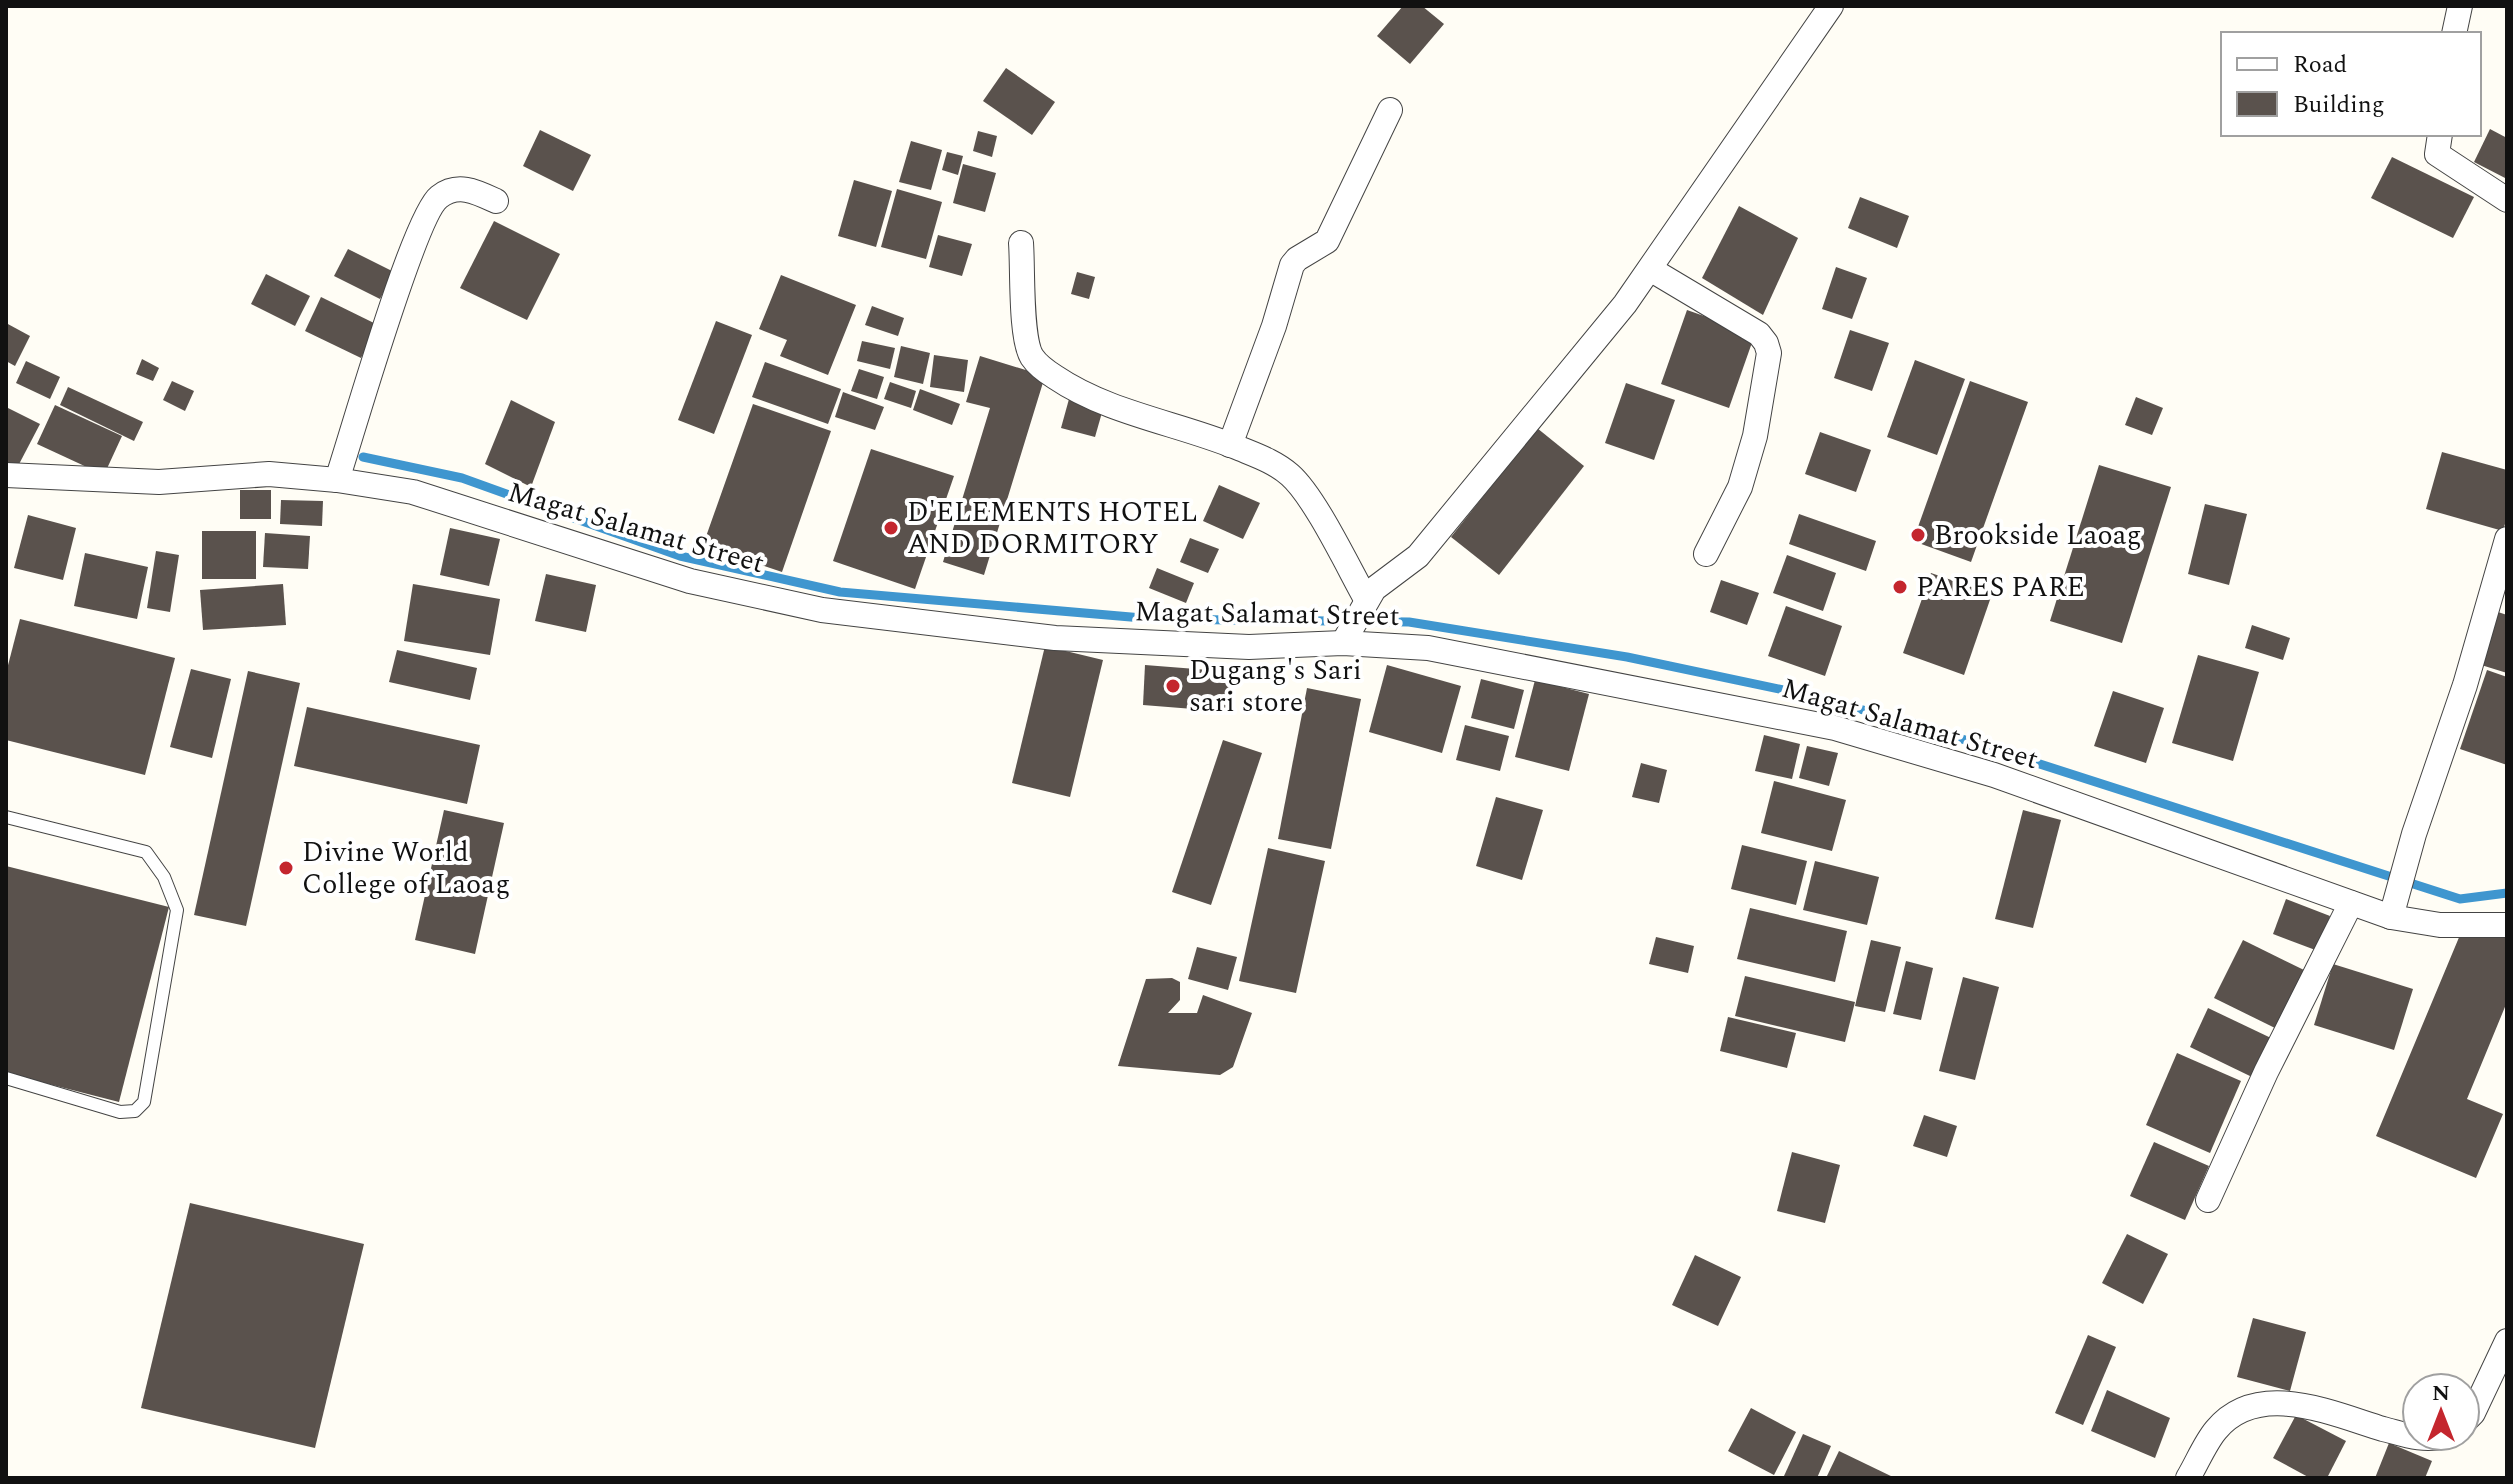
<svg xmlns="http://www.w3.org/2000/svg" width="2513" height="1484" viewBox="0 0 2513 1484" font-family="Spectral,serif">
  <rect width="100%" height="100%" fill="#fffdf5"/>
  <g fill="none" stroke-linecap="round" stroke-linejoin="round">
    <!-- stream -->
    <polyline stroke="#3f96cf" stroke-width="9" points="363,457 462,478 680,556 840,592 1154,619 1409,622 1627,657 1793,692 1906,721 2460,899 2507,893"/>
  </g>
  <!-- building -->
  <g fill="#5a524d">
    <polygon points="1403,6 1422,6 1444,24 1410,64 1377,36"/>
    <polygon points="1006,68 1055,102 1032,135 983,101"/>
    <polygon points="2490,129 2507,138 2507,179 2474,162"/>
    <polygon points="540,130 591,155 573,191 523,166"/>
    <polygon points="978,131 997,136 992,157 973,151"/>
    <polygon points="911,141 942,150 931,190 899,182"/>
    <polygon points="947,152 963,156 958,175 942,170"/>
    <polygon points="2392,157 2474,197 2453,238 2371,198"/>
    <polygon points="963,164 996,173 985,212 953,203"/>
    <polygon points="854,180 892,191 876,247 838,236"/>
    <polygon points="897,189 942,202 926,259 881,247"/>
    <polygon points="1860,197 1909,216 1897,248 1848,228"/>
    <polygon points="1739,206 1798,238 1763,315 1702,278"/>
    <polygon points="494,221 560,254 527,320 460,288"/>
    <polygon points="938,235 972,244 962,276 929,267"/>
    <polygon points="348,249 394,272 380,299 334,276"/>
    <polygon points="1836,267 1867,278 1852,319 1822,309"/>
    <polygon points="1077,272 1095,277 1089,299 1071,294"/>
    <polygon points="266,274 310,296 295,326 251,304"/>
    <polygon points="781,275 856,305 828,375 780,356 787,340 759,329"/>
    <polygon points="321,297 378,325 361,358 305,331"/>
    <polygon points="872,306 904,318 898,336 865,325"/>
    <polygon points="1687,310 1755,334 1729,408 1661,384"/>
    <polygon points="716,321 752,335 714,434 678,420"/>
    <polygon points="6,323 30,336 15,366 6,361"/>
    <polygon points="1850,330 1889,343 1872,391 1834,378"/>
    <polygon points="862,341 895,348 890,369 857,361"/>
    <polygon points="901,346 930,353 923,384 894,377"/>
    <polygon points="934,355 968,360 964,392 930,387"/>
    <polygon points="980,356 1045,376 984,575 943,562 990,408 966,402"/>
    <polygon points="142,359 159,368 153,381 136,374"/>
    <polygon points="1915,360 1965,379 1937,455 1887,437"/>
    <polygon points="26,361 60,377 50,399 16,383"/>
    <polygon points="765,362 841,389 828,424 752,397"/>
    <polygon points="859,369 884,377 877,399 851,391"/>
    <polygon points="172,381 194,391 185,411 163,400"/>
    <polygon points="1970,381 2028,402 1971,562 1913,541"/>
    <polygon points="890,382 916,391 911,408 884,399"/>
    <polygon points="1626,383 1675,400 1654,460 1605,443"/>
    <polygon points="68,387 143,422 134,441 60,405"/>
    <polygon points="920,389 960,404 952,425 913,410"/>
    <polygon points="843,392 884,407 875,430 835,417"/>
    <polygon points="2136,397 2163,408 2152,435 2125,425"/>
    <polygon points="1069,399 1103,409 1095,437 1061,428"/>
    <polygon points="511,400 555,422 531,487 485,464"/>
    <polygon points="753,404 831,431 782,572 703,545"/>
    <polygon points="55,405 122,436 104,475 37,444"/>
    <polygon points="6,407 40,424 17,468 6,463"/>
    <polygon points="1537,428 1584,466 1499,575 1451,537"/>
    <polygon points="1820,432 1871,450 1856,492 1805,474"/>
    <polygon points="871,449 954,476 915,589 833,561"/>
    <polygon points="2442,452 2507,470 2507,517 2503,531 2426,509"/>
    <polygon points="2099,465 2171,487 2122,643 2050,621"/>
    <polygon points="1219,485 1260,503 1243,539 1203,521"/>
    <rect x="240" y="490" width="31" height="29"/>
    <polygon points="281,500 323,501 322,526 280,524"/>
    <polygon points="2205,504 2247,514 2229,585 2188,574"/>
    <polygon points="1799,514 1876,541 1866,571 1789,544"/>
    <polygon points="28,515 76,528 63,580 14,568"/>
    <polygon points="450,528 500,539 489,586 440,575"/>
    <rect x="202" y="531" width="54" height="48"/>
    <polygon points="265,533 310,536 308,569 263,567"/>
    <polygon points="1190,538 1219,549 1208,573 1180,562"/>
    <polygon points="156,551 179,555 170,612 147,608"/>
    <polygon points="85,553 148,567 137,619 74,606"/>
    <polygon points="1787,555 1836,573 1823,611 1773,593"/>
    <polygon points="1157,568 1194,583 1186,603 1149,588"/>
    <polygon points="1931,573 1992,594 1964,675 1903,653"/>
    <polygon points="546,574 596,585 586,632 535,621"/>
    <polygon points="1721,580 1759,593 1747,625 1710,612"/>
    <polygon points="283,584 286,625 203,630 200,590"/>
    <polygon points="413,584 500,599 490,655 404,641"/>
    <polygon points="1786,606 1842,626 1825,676 1768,656"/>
    <polygon points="2495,611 2507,615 2507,673 2478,664"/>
    <polygon points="20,619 175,658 145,775 6,740 6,673"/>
    <polygon points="2252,625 2290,638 2283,660 2245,648"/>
    <polygon points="1045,646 1103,660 1070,797 1012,783"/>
    <polygon points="397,650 477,668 470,700 389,682"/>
    <polygon points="2198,655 2259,672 2233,761 2172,743"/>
    <polygon points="1145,665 1234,672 1231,712 1143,705"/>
    <polygon points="1387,665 1461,686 1442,753 1369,732"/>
    <polygon points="191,669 231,679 212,758 170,747"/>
    <polygon points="2487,670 2507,677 2507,765 2460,749"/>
    <polygon points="248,671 300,683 246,926 194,915"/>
    <polygon points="1481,679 1524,690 1514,729 1471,718"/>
    <polygon points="1535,680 1589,694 1569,771 1515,757"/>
    <polygon points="1307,688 1361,699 1331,849 1278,839"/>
    <polygon points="2113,691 2164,708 2146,763 2094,746"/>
    <polygon points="307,707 480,745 467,804 294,766"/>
    <polygon points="1465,725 1509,736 1500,771 1456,760"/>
    <polygon points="1764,735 1800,744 1792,779 1755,771"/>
    <polygon points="1223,740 1262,753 1211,905 1172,892"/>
    <polygon points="1807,746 1838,753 1829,786 1799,778"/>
    <polygon points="1641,763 1667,770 1659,803 1632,797"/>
    <polygon points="1774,781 1846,800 1832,851 1761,833"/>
    <polygon points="1496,797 1543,810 1522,880 1476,866"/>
    <polygon points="444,810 504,823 475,954 415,940"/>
    <polygon points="2023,810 2061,820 2033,928 1995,919"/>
    <polygon points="1742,845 1807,861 1796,905 1731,889"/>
    <polygon points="1268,848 1325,861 1296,993 1239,981"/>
    <polygon points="1815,861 1879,877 1867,925 1803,910"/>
    <polygon points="6,866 169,907 119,1102 6,1073"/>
    <polygon points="2286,899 2330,916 2318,951 2273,934"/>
    <polygon points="1750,908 1847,931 1835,982 1737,959"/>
    <polygon points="2507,934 2507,1002 2467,1099 2503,1114 2476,1178 2376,1136 2460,935"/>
    <polygon points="1656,937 1694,946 1688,973 1649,964"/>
    <polygon points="1871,940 1901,947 1885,1012 1855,1006"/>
    <polygon points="2243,940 2304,970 2275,1028 2214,998"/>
    <polygon points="1197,947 1237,957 1228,990 1188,979"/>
    <polygon points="1906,961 1933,968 1921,1020 1893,1014"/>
    <polygon points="2333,964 2413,989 2394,1050 2314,1025"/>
    <polygon points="1745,976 1855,1002 1845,1042 1735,1016"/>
    <polygon points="1963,977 1999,987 1975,1080 1939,1071"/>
    <polygon points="1172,978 1180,982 1180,1000 1168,1013 1197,1013 1203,995 1252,1013 1233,1067 1220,1075 1118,1066 1146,979"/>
    <polygon points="2208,1008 2271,1038 2252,1077 2190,1047"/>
    <polygon points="1728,1017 1796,1033 1787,1068 1720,1051"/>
    <polygon points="2177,1053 2241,1081 2210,1153 2146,1125"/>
    <polygon points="1924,1115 1957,1126 1947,1157 1913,1146"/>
    <polygon points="2154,1142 2209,1166 2185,1220 2130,1196"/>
    <polygon points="1792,1152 1840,1165 1825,1223 1777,1211"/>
    <polygon points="190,1203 364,1244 315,1448 141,1408"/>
    <polygon points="2127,1234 2168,1254 2143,1304 2102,1283"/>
    <polygon points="1695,1255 1741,1277 1718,1326 1672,1305"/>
    <polygon points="2253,1318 2306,1332 2290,1391 2237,1377"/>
    <polygon points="2088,1335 2116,1347 2083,1425 2055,1413"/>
    <polygon points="2107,1390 2170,1418 2155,1458 2091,1431"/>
    <polygon points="1751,1408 1796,1432 1774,1475 1728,1451"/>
    <polygon points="2296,1415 2346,1441 2327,1478 2310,1478 2273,1458"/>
    <polygon points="1803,1434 1831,1446 1817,1478 1784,1476"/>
    <polygon points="2389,1443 2432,1461 2425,1478 2375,1478"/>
    <polygon points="1839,1451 1895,1478 1826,1478"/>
  </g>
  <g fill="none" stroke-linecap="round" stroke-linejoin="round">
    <defs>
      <polyline id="lane" points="6,817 146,852 164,877 177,910 144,1102 135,1111 120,1112 6,1078"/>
      <g id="street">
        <polyline points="2454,34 2460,6"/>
        <polyline points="2440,134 2437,154 2507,200"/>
        <path d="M1021,243C1023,268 1020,338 1032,357C1038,366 1047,372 1055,377C1108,413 1177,423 1236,447C1255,455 1274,461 1290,475C1315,497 1348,567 1366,599"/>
        <polyline points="1650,269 1759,334 1766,343 1769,353 1755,436 1740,487 1706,554"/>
        <polyline points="1230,445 1274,326 1292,265 1297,259 1327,241 1390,110"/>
        <polyline points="6,475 159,482 269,474 337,480 413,492 690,581 822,610 1055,638 1249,647 1343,643 1428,648 1835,728 1994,775 2391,917 2440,925 2507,925"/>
        <path d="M337,480C352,435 414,216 439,197C458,182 477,192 496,201"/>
        <polyline points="1343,643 1374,589 1418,556 1625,304 1831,6"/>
        <polyline points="2391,917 2414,834 2465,685 2507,539"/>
        <polyline points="2208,1200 2266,1072 2351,903"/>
        <polyline points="2465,1421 2473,1413 2507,1341"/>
        <path d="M2188,1478C2197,1463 2205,1443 2216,1430C2258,1379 2333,1414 2383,1429C2403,1434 2423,1442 2444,1436"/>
      </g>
    </defs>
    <!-- lane casing -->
    <use href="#lane" stroke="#444" stroke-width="14"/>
    <!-- street casing -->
    <use href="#street" stroke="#444" stroke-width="26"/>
    <!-- lane -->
    <use href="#lane" stroke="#fff" stroke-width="12"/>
    <!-- street -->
    <use href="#street" stroke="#fff" stroke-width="24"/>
  </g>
  <!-- markers -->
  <g fill="#c4262e" stroke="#fff" stroke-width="3">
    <circle cx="891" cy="528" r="8"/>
    <circle cx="1918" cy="535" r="8"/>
    <circle cx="1900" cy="587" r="8"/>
    <circle cx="1173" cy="686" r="8"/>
    <circle cx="286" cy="868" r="8"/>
  </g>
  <g text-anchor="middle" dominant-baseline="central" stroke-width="8" stroke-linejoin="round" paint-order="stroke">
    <!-- poi labels -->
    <g font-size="28" fill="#111" stroke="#fff" text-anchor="start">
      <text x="907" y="512">D'ELEMENTS HOTEL<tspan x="907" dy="32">AND DORMITORY</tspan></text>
      <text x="1934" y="535">Brookside Laoag</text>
      <text x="1916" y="587">PARES PARE</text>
      <text x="1189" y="670">Dugang's Sari<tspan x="1189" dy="32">sari store</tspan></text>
      <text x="302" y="852">Divine World<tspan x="302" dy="32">College of Laoag</tspan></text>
    </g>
    <!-- street labels -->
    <g font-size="28" fill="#111" stroke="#fff">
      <text transform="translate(636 528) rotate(16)">Magat Salamat Street</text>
      <text transform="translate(1267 614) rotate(1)">Magat Salamat Street</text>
      <text transform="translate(1910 724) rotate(16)">Magat Salamat Street</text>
    </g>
  </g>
  <!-- border -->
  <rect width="2513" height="1484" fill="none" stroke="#111111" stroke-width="16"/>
  <!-- legend -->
  <rect x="2221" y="32" width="260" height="104" fill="#ffffff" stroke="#a0a0a0" stroke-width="2"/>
  <rect x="2237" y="58" width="40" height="12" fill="#ffffff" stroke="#a0a0a0" stroke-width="2"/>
  <text x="2293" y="72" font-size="24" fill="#111111">Road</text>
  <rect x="2237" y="92" width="40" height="24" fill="#5a524d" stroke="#a0a0a0" stroke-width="2"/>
  <text x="2293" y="112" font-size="24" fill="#111111">Building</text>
  <!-- north arrow -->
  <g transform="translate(2441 1412)"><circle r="38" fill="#ffffff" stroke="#a0a0a0" stroke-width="2"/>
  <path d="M0-6L14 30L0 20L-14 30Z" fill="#c4262e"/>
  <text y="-12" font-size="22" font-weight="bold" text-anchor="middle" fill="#111111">N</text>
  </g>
</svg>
